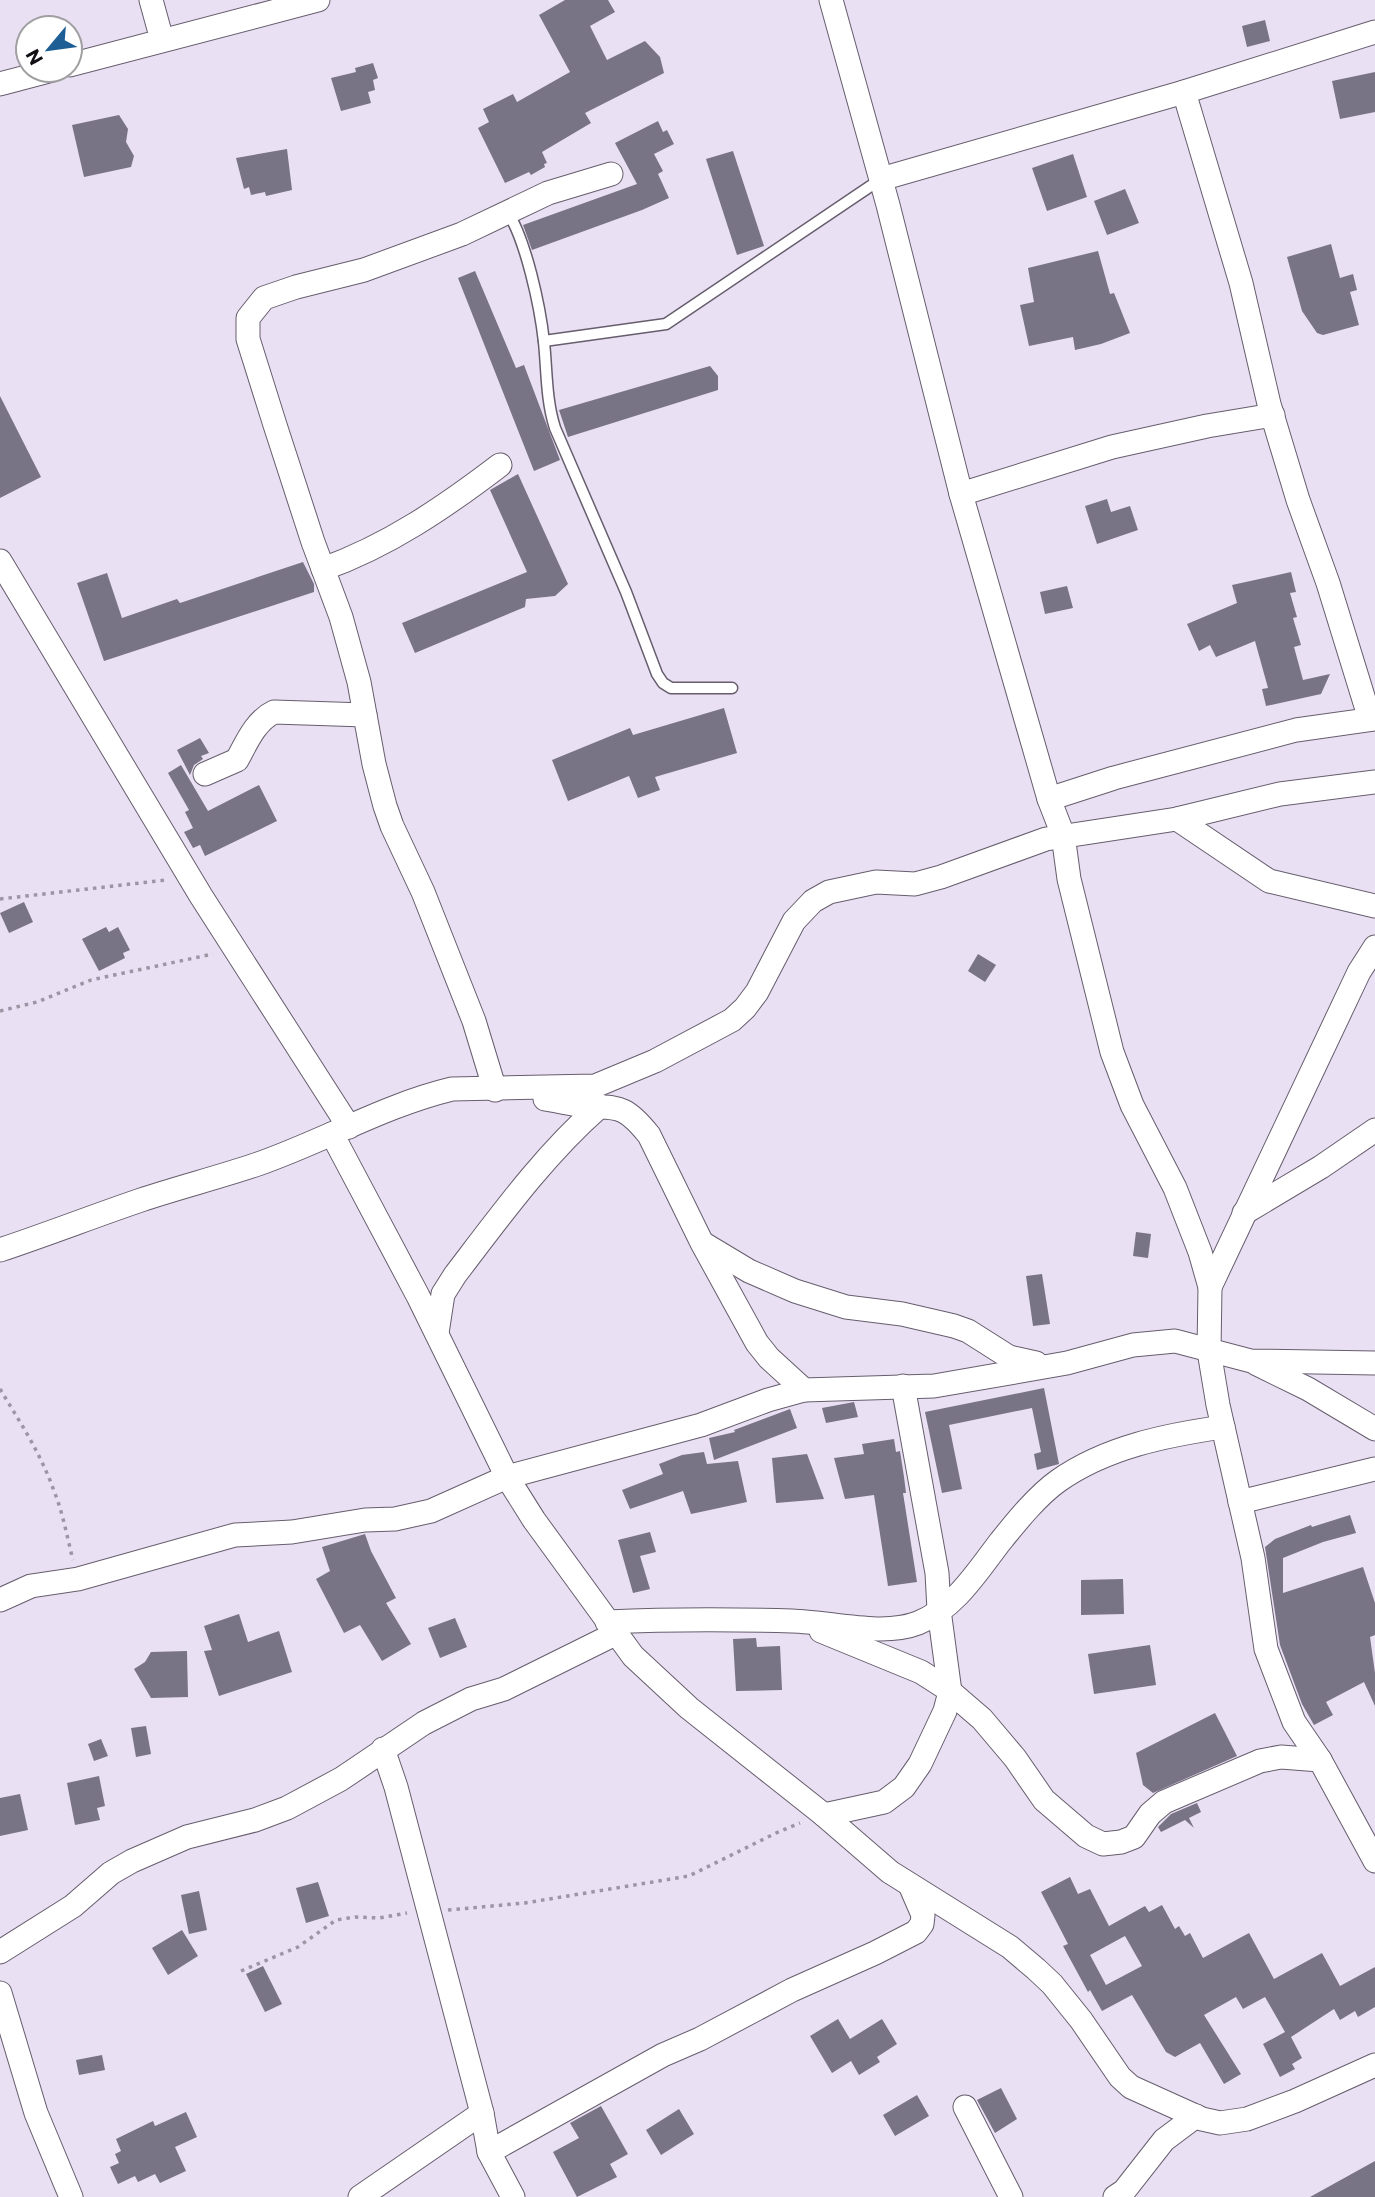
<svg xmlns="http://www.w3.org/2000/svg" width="1375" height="2197" viewBox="0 0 1375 2197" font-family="Commissioner,sans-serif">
  <rect width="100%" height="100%" fill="#eae0f3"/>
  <!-- building -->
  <g fill="#787385" fill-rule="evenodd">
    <polygon points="565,0 608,0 615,12 590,26 607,60 645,41 660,57 664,73 585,113 591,123 542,152 547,163 544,164 545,167 531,175 529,172 505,183 478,128 489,122 483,109 513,94 517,102 570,72 539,15"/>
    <polygon points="1265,20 1270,41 1247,47 1242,26"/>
    <polygon points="373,63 378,78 373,80 375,90 368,92 371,103 341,111 331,78 356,72 355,68"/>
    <polygon points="1375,72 1375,112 1340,119 1332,81"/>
    <polygon points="119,115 128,129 126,142 134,156 131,167 84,177 72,125"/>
    <polygon points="658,121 663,132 667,130 674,144 654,154 663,171 658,174 669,198 642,210 532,250 523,225 637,184 615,143"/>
    <polygon points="287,149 292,190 266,196 265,192 251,195 249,187 244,189 236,158"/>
    <polygon points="733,151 764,246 737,255 706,159"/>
    <polygon points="1073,154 1087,197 1047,211 1032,168"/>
    <polygon points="1125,189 1139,223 1107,235 1094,201"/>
    <polygon points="1331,244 1340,278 1353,274 1357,290 1350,292 1359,325 1323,335 1317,333 1302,311 1287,257"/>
    <polygon points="1098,251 1110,294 1114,293 1130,333 1101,344 1075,350 1073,337 1029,346 1020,305 1034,302 1028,268"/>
    <polygon points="475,271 516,368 524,365 560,460 534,471 458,278"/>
    <polygon points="710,366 718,376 718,390 568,437 559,410"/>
    <polygon points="0,396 41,477 0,498"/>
    <polygon points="518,474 568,584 555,596 526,599 525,607 415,653 402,623 527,572 490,490"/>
    <polygon points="1107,499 1111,512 1130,506 1138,530 1097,544 1085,506"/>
    <polygon points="303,562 314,584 314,592 104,661 77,583 107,573 122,618 177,599 180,603"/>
    <polygon points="1291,572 1296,592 1290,593 1297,617 1293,618 1301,645 1294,647 1303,680 1330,674 1321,694 1266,706 1262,689 1268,688 1255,641 1216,657 1210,645 1199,651 1187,624 1237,603 1232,585"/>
    <polygon points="1067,586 1073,608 1045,614 1040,592"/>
    <polygon points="724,708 737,753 655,777 660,790 638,798 629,776 568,801 552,760 630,728 633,735"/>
    <polygon points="200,738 209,753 201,756 203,759 194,765 190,775 177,750"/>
    <polygon points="181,765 208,811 259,785 277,821 205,856 200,845 193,848 184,832 193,828 185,812 189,810 168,773"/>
    <polygon points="24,902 33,922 9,933 0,913"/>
    <polygon points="106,927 109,932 118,927 130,950 123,953 125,958 99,971 82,939"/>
    <polygon points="978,954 996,965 985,982 968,971"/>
    <polygon points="1136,1232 1151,1234 1148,1258 1133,1256"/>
    <polygon points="1042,1274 1050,1324 1033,1326 1026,1276"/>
    <polygon points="1044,1388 1059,1464 1037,1470 1034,1454 1041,1452 1032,1408 949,1425 962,1489 942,1493 925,1412"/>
    <polygon points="854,1402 858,1417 826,1423 822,1408"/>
    <polygon points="790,1409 797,1428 714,1460 709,1438 735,1432 734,1430"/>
    <polygon points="894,1439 896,1452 900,1451 904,1477 906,1493 903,1493 917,1582 888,1586 874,1495 845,1499 834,1458 864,1454 862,1444"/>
    <polygon points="704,1452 707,1464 738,1461 747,1502 691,1514 683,1491 630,1509 622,1490 663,1474 659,1464 682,1455"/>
    <polygon points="807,1454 824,1499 776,1503 772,1458"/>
    <polygon points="1350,1515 1356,1533 1323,1542 1283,1558 1283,1593 1363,1567 1375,1603 1375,1635 1370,1637 1375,1673 1375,1706 1364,1682 1326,1702 1333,1715 1314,1725 1302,1704 1280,1645 1265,1547 1275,1539 1311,1525 1312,1527"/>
    <polygon points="650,1532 656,1552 640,1556 650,1589 633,1593 618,1540"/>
    <polygon points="365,1534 371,1551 396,1598 386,1603 411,1644 382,1661 360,1625 344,1633 316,1579 330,1571 322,1547"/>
    <polygon points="1123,1579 1124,1614 1081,1615 1081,1580"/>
    <polygon points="239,1614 248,1642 279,1631 292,1672 219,1696 204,1651 212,1650 204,1626"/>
    <polygon points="455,1618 467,1647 440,1658 428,1628"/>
    <polygon points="756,1638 757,1647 780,1646 782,1690 736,1691 733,1639"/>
    <polygon points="1150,1645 1156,1685 1094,1694 1088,1654"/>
    <polygon points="187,1651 188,1697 151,1698 134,1669 145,1662 151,1652"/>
    <polygon points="1215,1713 1237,1756 1153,1793 1143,1785 1136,1753"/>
    <polygon points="146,1726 151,1754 136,1757 131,1728"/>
    <polygon points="101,1739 108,1756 94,1761 88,1744"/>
    <polygon points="99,1776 105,1806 97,1808 100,1820 75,1825 67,1783"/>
    <polygon points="20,1794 28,1830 0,1836 0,1798"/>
    <polygon points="1197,1803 1201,1812 1189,1818 1194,1828 1185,1820 1161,1832 1158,1827 1171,1814"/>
    <path d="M1070,1877L1078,1894L1090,1889L1109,1926L1145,1906L1149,1912L1162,1905L1175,1929L1179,1926L1185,1936L1190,1933L1203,1958L1249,1933L1274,1979L1322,1953L1340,1986L1375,1967V2007L1358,2017L1355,2011L1340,2020L1334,2009L1291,2037L1302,2058L1292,2064L1295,2069L1280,2077L1263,2044L1285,2032L1265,1997L1243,2009L1236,1997L1204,2015L1241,2074L1224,2084L1200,2043L1175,2057L1166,2052L1132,1995L1102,2011L1090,1990L1088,1992L1063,1946L1068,1944L1041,1892ZM1125,1936L1142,1966L1106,1985L1090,1955Z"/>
    <polygon points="318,1882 329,1916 306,1923 296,1888"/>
    <polygon points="199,1891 207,1930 189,1934 181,1895"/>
    <polygon points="182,1930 198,1956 168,1975 152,1948"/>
    <polygon points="263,1966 282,2004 265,2012 246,1974"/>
    <polygon points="838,2019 850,2039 882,2019 897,2044 877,2057 880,2062 859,2075 851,2061 832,2073 810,2036"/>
    <polygon points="102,2055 105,2070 79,2075 76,2060"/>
    <polygon points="1001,2088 1017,2119 995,2133 977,2100"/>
    <polygon points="917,2095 929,2116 895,2136 883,2115"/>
    <polygon points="601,2106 628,2154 610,2164 617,2177 577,2197 553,2152 579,2138 570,2123"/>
    <polygon points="679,2109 694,2134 661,2155 646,2130"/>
    <polygon points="186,2112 197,2137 175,2147 186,2171 160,2183 155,2174 138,2182 135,2176 118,2184 110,2167 119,2163 115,2154 121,2151 116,2139 153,2121 155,2126"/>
    <polygon points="1375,2161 1375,2197 1310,2197"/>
  </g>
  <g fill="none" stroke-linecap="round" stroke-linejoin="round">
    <defs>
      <g id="service">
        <path d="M507,211C526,240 540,306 544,342C547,371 546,400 555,428L626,592L657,674L663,683L671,688H732"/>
        <polyline points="544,341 666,324 881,179"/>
      </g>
      <g id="minor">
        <polyline points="151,0 162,40"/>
        <polyline points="831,0 888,205 961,494 1049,799 1063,835 1069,879 1112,1052 1132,1105 1175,1188 1200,1252 1210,1287 1209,1351 1218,1405 1253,1558 1266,1649 1294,1722 1320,1760 1375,1861"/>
        <polyline points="70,65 318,0"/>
        <polyline points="0,84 53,70"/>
        <polyline points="1184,92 1241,283 1269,404 1298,500 1328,583 1370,719"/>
        <polyline points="881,179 1184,92 1375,32"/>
        <polyline points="961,494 1112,447 1207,426 1273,415"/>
        <polyline points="0,561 201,896 349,1127"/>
        <path d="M323,569C388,546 445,507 500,465"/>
        <path d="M205,774L237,760C246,744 255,721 274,712L365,715"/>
        <polyline points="1049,799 1114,778 1296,730 1375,719"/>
        <polyline points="1177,819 1269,881 1375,906"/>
        <polyline points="495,1090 474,1021 423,892 392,826 385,806 374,764 359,682 341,617 313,542 275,425 248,339 248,318 264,298 296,287 364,270 462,234 548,193 611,174"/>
        <path d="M545,1099C556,1101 567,1103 577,1105C616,1110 621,1100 649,1135L702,1243L757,1343L769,1358L804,1390"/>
        <polyline points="332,1134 418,1296 507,1477 534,1520 633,1656 689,1708 824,1815 890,1872 1010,1947 1036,1969 1052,1984 1081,2020 1120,2077 1131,2087 1202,2119 1220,2123 1247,2119 1295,2101 1375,2065"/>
        <polyline points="1244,1213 1321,1167 1375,1130"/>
        <polyline points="704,1244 749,1271 795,1291 846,1307 902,1314 954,1326 968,1331 1009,1357 1036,1363"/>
        <path d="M0,1250C48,1234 94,1216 141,1200C180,1187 220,1177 258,1164C324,1141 385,1105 452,1089L595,1086L655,1061L732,1020L745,1008L757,992L794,921L813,901L829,892L876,882L915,884L941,877L1046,839L1177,819L1280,794L1375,782"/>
        <polyline points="1210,1287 1359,972 1375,947"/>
        <path d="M437,1333L443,1294L455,1275C500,1216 544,1155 600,1106"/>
        <polyline points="1257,1364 1308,1389 1375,1429"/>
        <polyline points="1240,1502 1375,1469"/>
        <polyline points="0,1600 31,1586 78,1579 235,1535 292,1532 365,1520 395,1519 431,1511 507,1477 701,1425 768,1400 804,1390 934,1386 1067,1363 1133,1345 1175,1341 1251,1361 1375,1363"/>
        <path d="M607,1622C669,1619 730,1619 792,1621C831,1622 882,1637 918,1623C955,1608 977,1572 1000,1542C1017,1521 1037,1496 1058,1481C1106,1447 1167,1435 1223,1427"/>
        <polyline points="821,1631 921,1672 946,1688 982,1719 1015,1758 1044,1800 1086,1836 1103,1844 1121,1842 1134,1837 1150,1814 1164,1802 1260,1761 1281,1757 1320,1760"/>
        <polyline points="383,1749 396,1787 482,2113 489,2152 513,2197"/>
        <polyline points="824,1815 884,1802 904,1787 920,1764 945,1711 950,1692 939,1610 937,1573 903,1386"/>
        <polyline points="0,1952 73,1906 111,1873 132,1861 187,1837 255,1820 287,1808 341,1779 424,1723 471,1699 504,1689 615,1634"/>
        <polyline points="0,1993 36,2113 71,2197"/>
        <polyline points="965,2107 1011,2197"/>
        <polyline points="489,2152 663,2055 700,2039 792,1990 875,1953 916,1932 922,1924 923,1915 910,1885"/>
        <polyline points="360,2197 482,2113"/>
        <polyline points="1115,2197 1124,2191 1164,2140 1196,2116"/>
      </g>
    </defs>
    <!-- service casing -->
    <use href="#service" stroke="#665d6d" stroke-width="13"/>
    <!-- minor casing -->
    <use href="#minor" stroke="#665d6d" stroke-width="25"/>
    <!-- path -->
    <g stroke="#9c95a3" stroke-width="3.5" stroke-dasharray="3.5 5" stroke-linecap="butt">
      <polyline points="0,899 166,880"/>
      <polyline points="0,1011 37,1002 91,980 213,954"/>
      <path d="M0,1389C20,1422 41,1454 54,1491C63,1513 67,1537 73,1560"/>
      <polyline points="448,1910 525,1903 689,1876 776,1833 800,1823"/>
      <polyline points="241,1971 298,1947 336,1920 355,1917 379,1918 407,1913"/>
    </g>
    <!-- service -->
    <use href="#service" stroke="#fff" stroke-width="10"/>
    <!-- minor -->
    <use href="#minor" stroke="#fff" stroke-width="23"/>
  </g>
  <!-- north arrow -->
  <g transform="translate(49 49) rotate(241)"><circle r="33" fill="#ffffff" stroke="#a09fa1" stroke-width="2"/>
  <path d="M0-5L12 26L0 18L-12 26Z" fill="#1d5f94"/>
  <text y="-10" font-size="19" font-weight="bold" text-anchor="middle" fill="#110e14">N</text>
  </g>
</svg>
